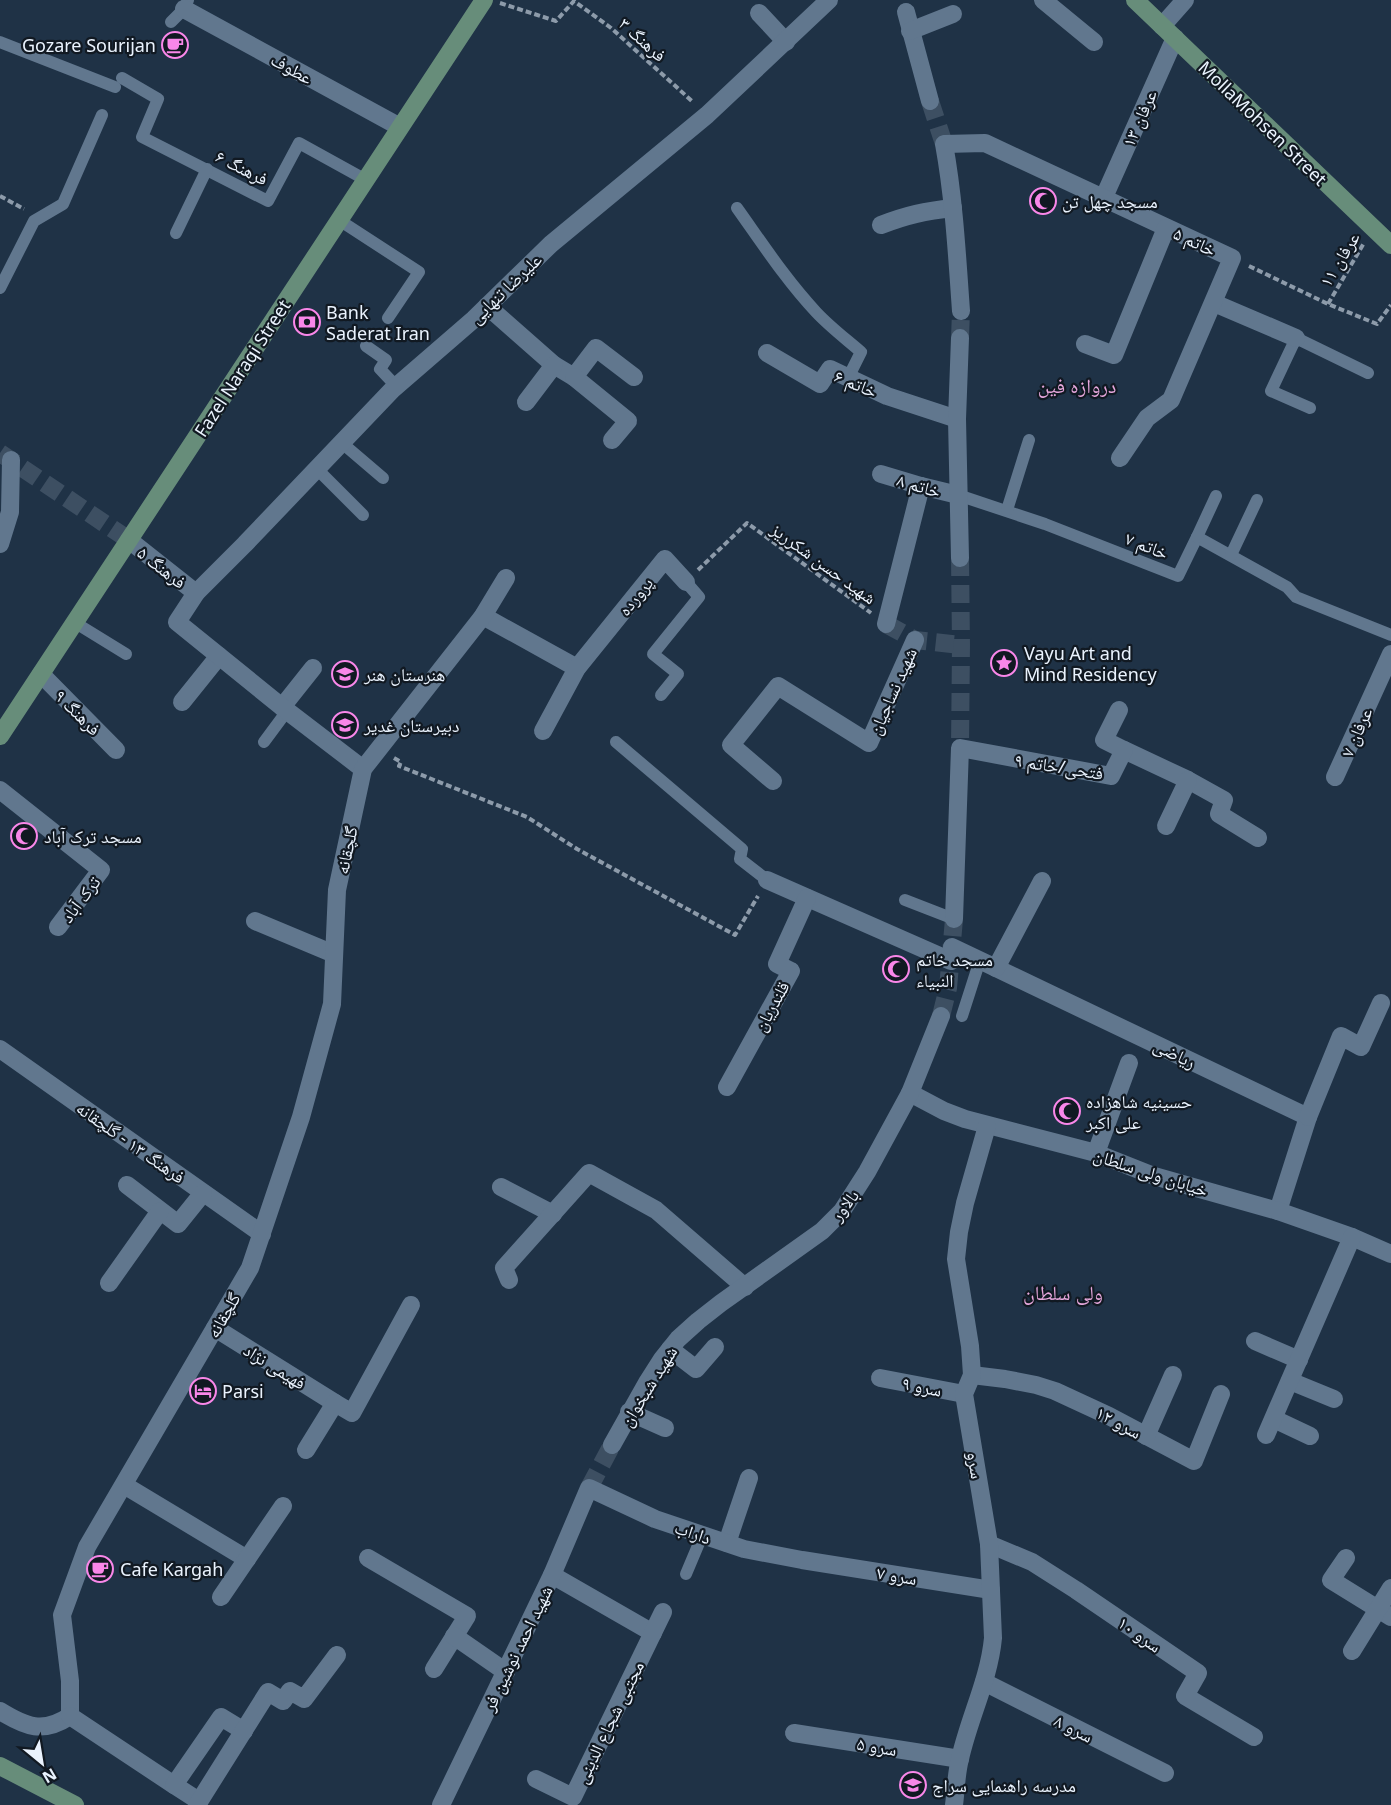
<svg xmlns="http://www.w3.org/2000/svg" width="1391" height="1805" viewBox="0 0 1391 1805" font-family="'Noto Sans','Noto Naskh Arabic',sans-serif">
  <rect width="100%" height="100%" fill="#1f3246"/>
  <g fill="none" stroke-linecap="round" stroke-linejoin="round">
    <!-- street-tunnel -->
    <g stroke="#3d4f62" stroke-width="18" stroke-dasharray="18 9" stroke-linecap="butt">
      <polyline points="930,101 944,144"/>
      <polyline points="960,338 961,311"/>
      <polyline points="0,453 129,540"/>
      <polyline points="960,558 961,645 960,748"/>
      <polyline points="886,624 915,640 961,645"/>
      <polyline points="941,1016 948,988 954,919"/>
      <polyline points="589,1488 612,1445"/>
    </g>
    <!-- path -->
    <g stroke="#8d9baa" stroke-width="4" stroke-dasharray="6 3" stroke-linecap="butt">
      <polyline points="500,3 556,21 574,1 611,28 693,102"/>
      <polyline points="0,196 24,209"/>
      <polyline points="1249,266 1328,304 1377,324 1391,305"/>
      <polyline points="1328,304 1364,243"/>
      <polyline points="698,570 747,523 871,613"/>
      <polyline points="394,758 401,762 399,766 527,817 577,849 735,935 758,896"/>
    </g>
    <!-- lane -->
    <g stroke="#61778e" stroke-width="12">
      <polyline points="171,22 184,9 188,0"/>
      <polyline points="0,42 115,87"/>
      <polyline points="122,78 158,99 142,137 268,201 299,143 366,180"/>
      <path d="M737,208C762,243 786,280 816,312C830,327 846,339 861,352L848,378"/>
      <polyline points="339,220 419,272 388,318"/>
      <polyline points="176,233 207,169"/>
      <polyline points="0,288 34,221 63,204 102,115"/>
      <polyline points="366,346 386,360 380,369 396,386"/>
      <polyline points="1310,408 1271,391 1296,338 1368,373"/>
      <polyline points="342,443 383,478"/>
      <polyline points="317,469 363,515"/>
      <polyline points="958,495 1045,524 1178,576 1197,537 1287,587 1296,597 1391,635"/>
      <polyline points="1007,510 1029,440"/>
      <polyline points="1197,537 1216,496"/>
      <polyline points="1231,555 1257,500"/>
      <polyline points="74,622 126,654"/>
      <polyline points="661,695 678,674 653,654 699,597 686,582"/>
      <polyline points="264,742 287,711"/>
      <polyline points="616,742 742,849 740,859 767,880"/>
      <polyline points="905,900 954,919"/>
      <polyline points="962,1016 980,960"/>
      <polyline points="686,1574 702,1536"/>
    </g>
    <!-- street -->
    <g stroke="#61778e" stroke-width="18">
      <polyline points="1043,0 1094,42"/>
      <polyline points="184,9 400,127"/>
      <polyline points="906,12 930,101"/>
      <polyline points="759,13 786,42"/>
      <polyline points="1162,26 1185,0"/>
      <polyline points="910,31 953,14"/>
      <polyline points="1104,197 1175,38"/>
      <path d="M881,225C907,215 925,211 953,208"/>
      <polyline points="1214,303 1296,338"/>
      <polyline points="487,306 554,365 574,377 596,348 634,377"/>
      <path d="M961,311C957,255 954,199 944,144L985,143L1232,258L1171,400L1147,418L1120,458"/>
      <polyline points="1085,344 1114,355 1166,228"/>
      <polyline points="767,353 820,384 830,369 887,396 957,419"/>
      <polyline points="574,377 628,421 612,440"/>
      <polyline points="526,402 554,365"/>
      <polyline points="881,474 921,486 958,495"/>
      <polyline points="129,540 196,593"/>
      <polyline points="0,544 10,512 11,460"/>
      <polyline points="960,558 957,419 960,338"/>
      <polyline points="483,616 577,668"/>
      <polyline points="886,624 921,486"/>
      <polyline points="41,674 116,750"/>
      <polyline points="182,702 219,656"/>
      <polyline points="282,707 313,668"/>
      <polyline points="543,731 577,668 665,559 686,582"/>
      <polyline points="1124,750 1188,780 1224,800 1219,814 1258,838"/>
      <polyline points="363,769 282,707 177,622 196,593 245,544 392,390 474,319 551,244 707,115 829,0"/>
      <polyline points="1335,777 1391,654"/>
      <polyline points="773,781 731,745 778,686 869,743 915,640"/>
      <polyline points="0,790 101,870 58,927"/>
      <polyline points="1166,826 1188,780"/>
      <polyline points="767,880 951,961"/>
      <polyline points="954,919 960,748 1111,776 1124,750 1104,740 1119,710"/>
      <polyline points="255,921 334,954"/>
      <polyline points="952,947 1308,1117 1278,1211"/>
      <polyline points="996,968 1042,881"/>
      <polyline points="0,1049 262,1234"/>
      <polyline points="727,1087 791,971 777,964 807,898"/>
      <polyline points="910,1093 944,1111 965,1119 1096,1153 1154,1176 1278,1211 1352,1237 1391,1254"/>
      <polyline points="1308,1117 1341,1036 1361,1047 1381,1003"/>
      <polyline points="1096,1153 1129,1063"/>
      <polyline points="127,1185 178,1224 203,1193"/>
      <polyline points="501,1187 553,1214"/>
      <polyline points="509,1280 504,1268 589,1173 656,1210 745,1287"/>
      <polyline points="109,1283 160,1211"/>
      <polyline points="215,1328 335,1403"/>
      <polyline points="1255,1341 1299,1360"/>
      <polyline points="670,1349 696,1369 715,1347"/>
      <polyline points="972,1375 1005,1379 1036,1385 1055,1391 1109,1416 1194,1461 1221,1394"/>
      <polyline points="880,1378 964,1394"/>
      <polyline points="1290,1381 1334,1399"/>
      <polyline points="629,1412 665,1428"/>
      <polyline points="1274,1419 1310,1436"/>
      <polyline points="1266,1435 1352,1237"/>
      <polyline points="1146,1436 1173,1375"/>
      <polyline points="612,1445 648,1381 662,1359 678,1339 698,1321 721,1303 822,1231 842,1211 867,1172 910,1093 941,1016"/>
      <polyline points="306,1450 335,1403 352,1413 411,1305"/>
      <polyline points="124,1485 247,1559"/>
      <polyline points="727,1543 749,1478"/>
      <polyline points="989,1544 1032,1562 1076,1590 1198,1673 1185,1696 1254,1737"/>
      <polyline points="368,1558 467,1616 434,1669"/>
      <polyline points="1346,1558 1331,1580 1391,1617"/>
      <polyline points="552,1575 653,1633"/>
      <polyline points="221,1597 283,1506"/>
      <polyline points="454,1636 506,1672"/>
      <polyline points="1352,1651 1391,1588"/>
      <polyline points="984,1682 1165,1773"/>
      <path d="M0,1711C26,1727 43,1734 70,1716"/>
      <polyline points="70,1716 70,1681 62,1615 87,1547 250,1268 301,1117 332,1004 337,890 363,769 483,616 506,578"/>
      <polyline points="70,1716 174,1785"/>
      <polyline points="794,1733 960,1759"/>
      <polyline points="536,1779 573,1797 663,1612"/>
      <polyline points="199,1801 174,1785 221,1717 244,1731"/>
      <polyline points="197,1805 268,1692 283,1701 290,1691 304,1699 337,1655"/>
      <polyline points="441,1805 552,1575 589,1488 655,1519 744,1549 802,1560 991,1590"/>
      <path d="M954,1805C956,1790 956,1774 960,1759C969,1718 989,1680 993,1638L989,1544L964,1394L972,1375L970,1346L956,1259L959,1232L965,1203L987,1126"/>
    </g>
    <!-- secondary -->
    <g stroke="#678d7a" stroke-width="18">
      <polyline points="1135,0 1391,245"/>
      <polyline points="0,736 484,0"/>
      <polyline points="0,1766 75,1805"/>
    </g>
  </g>
  <!-- icons -->
  <defs>
    <symbol id="cafe-ring" viewBox="-11 -11 22 22"><circle r="9.5" fill="#111922" stroke="#f987e9" stroke-width="1.5"/><path d="M-5.5-4.5H6V0H3Q3 3.5 0 3.5H-2.5Q-5.5 3.5-5.5 0ZM3-3.2v2h1.7v-2ZM-6 4.5H4V6H-6Z" fill="#f987e9"/></symbol>
    <symbol id="mosque-ring" viewBox="-11 -11 22 22"><circle r="9.5" fill="#111922" stroke="#f987e9" stroke-width="1.5"/><path d="M3.5-4.9A6 6 0 1 0 3.5 4.9A5 5 0 1 1 3.5-4.9Z" fill="#f987e9"/></symbol>
    <symbol id="bank-ring" viewBox="-11 -11 22 22"><circle r="9.5" fill="#111922" stroke="#f987e9" stroke-width="1.5"/><path d="M-6-4H6V4H-6ZM0-2.3a2.3 2.3 0 1 0 0 4.6a2.3 2.3 0 1 0 0-4.6Z" fill="#f987e9"/></symbol>
    <symbol id="sight-ring" viewBox="-11 -11 22 22"><circle r="9.5" fill="#111922" stroke="#f987e9" stroke-width="1.5"/><path d="M0-6L1.8-2.2L6-1.7L2.9 1.2L3.7 5.4L0 3.3L-3.7 5.4L-2.9 1.2L-6-1.7L-1.8-2.2Z" fill="#f987e9"/></symbol>
    <symbol id="school-ring" viewBox="-11 -11 22 22"><circle r="9.5" fill="#111922" stroke="#f987e9" stroke-width="1.5"/><path d="M0-5L7-2L0 1L-7-2ZM-4 1L0 2.5L4 1V4Q0 6-4 4Z" fill="#f987e9"/></symbol>
    <symbol id="hotel-ring" viewBox="-11 -11 22 22"><circle r="9.5" fill="#111922" stroke="#f987e9" stroke-width="1.5"/><path d="M-6-4.5h1.5V1H6V5H4.5V3h-9V5H-6ZM-4 0a1.8 1.8 0 1 1 3.6 0ZM.5 0V-2.5h3Q6-2.5 6 0Z" fill="#f987e9"/></symbol>
  </defs>
  <g fill-rule="evenodd">
    <use href="#cafe-ring" x="160" y="30" width="30" height="30"/>
    <use href="#mosque-ring" x="1028" y="186" width="30" height="30"/>
    <use href="#bank-ring" x="292" y="307" width="30" height="30"/>
    <use href="#sight-ring" x="989" y="648" width="30" height="30"/>
    <use href="#school-ring" x="330" y="659" width="30" height="30"/>
    <use href="#school-ring" x="330" y="710" width="30" height="30"/>
    <use href="#mosque-ring" x="9" y="821" width="30" height="30"/>
    <use href="#mosque-ring" x="881" y="954" width="30" height="30"/>
    <use href="#mosque-ring" x="1052" y="1096" width="30" height="30"/>
    <use href="#hotel-ring" x="188" y="1376" width="30" height="30"/>
    <use href="#cafe-ring" x="85" y="1554" width="30" height="30"/>
    <use href="#school-ring" x="898" y="1770" width="30" height="30"/>
  </g>
  <g text-anchor="middle" dominant-baseline="central" stroke-width="4.5" stroke-linejoin="round" paint-order="stroke">
    <!-- street labels -->
    <g font-size="18" fill="#eaf3fe" stroke="#111922">
      <text transform="translate(643 39) rotate(42)">فرهنگ ۳</text>
      <text transform="translate(292 68) rotate(29)">عطوف</text>
      <text transform="translate(1139 118) rotate(-66)">عرفان ۱۳</text>
      <text transform="translate(1263 123) rotate(44)">MollaMohsen Street</text>
      <text transform="translate(242 167) rotate(27)">فرهنگ ۶</text>
      <text transform="translate(1195 241) rotate(25)">خاتم ۵</text>
      <text transform="translate(1339 259) rotate(-59)">عرفان ۱۱</text>
      <text transform="translate(505 288) rotate(-44)">علیرضا تنهایی</text>
      <text transform="translate(242 368) rotate(-57)">Fazel Naraqi Street</text>
      <text transform="translate(856 383) rotate(23)">خاتم ۶</text>
      <text transform="translate(919 485) rotate(16)">خاتم ۸</text>
      <text transform="translate(1147 545) rotate(22)">خاتم ۷</text>
      <text transform="translate(824 563) rotate(36)">شهید حسن شکرریز</text>
      <text transform="translate(162 567) rotate(38)">فرهنگ ۵</text>
      <text transform="translate(635 596) rotate(-51)">پرورده</text>
      <text transform="translate(892 691) rotate(-66)">شهید نساجیان</text>
      <text transform="translate(78 712) rotate(45)">فرهنگ ۹</text>
      <text transform="translate(1356 732) rotate(-66)">عرفان ۷</text>
      <text transform="translate(1059 766) rotate(9)">فتحی/خاتم ۹</text>
      <text transform="translate(346 850) rotate(-78)">گلچقانه</text>
      <text transform="translate(80 899) rotate(-53)">ترک آباد</text>
      <text transform="translate(771 1006) rotate(-61)">قلندریان</text>
      <text transform="translate(1175 1053) rotate(26)">ریاضی</text>
      <text transform="translate(131 1142) rotate(35)">فرهنگ ۱۳ - گلچقانه</text>
      <text transform="translate(1151 1172) rotate(18)">خیابان ولی سلطان</text>
      <text transform="translate(844 1205) rotate(-53)">بالاور</text>
      <text transform="translate(223 1315) rotate(-60)">گلچقانه</text>
      <text transform="translate(275 1366) rotate(32)">فهیمی نژاد</text>
      <text transform="translate(648 1386) rotate(-58)">شهید شبخوان</text>
      <text transform="translate(922 1386) rotate(11)">سرو ۹</text>
      <text transform="translate(1119 1422) rotate(28)">سرو ۱۲</text>
      <text transform="translate(976 1465) rotate(81)">سرو</text>
      <text transform="translate(693 1532) rotate(19)">داراب</text>
      <text transform="translate(897 1575) rotate(9)">سرو ۷</text>
      <text transform="translate(1140 1634) rotate(35)">سرو ۱۰</text>
      <text transform="translate(517 1648) rotate(-64)">شهید احمد نوشین فر</text>
      <text transform="translate(609 1722) rotate(-64)">مجتبی شجاع الدینی</text>
      <text transform="translate(1074 1728) rotate(27)">سرو ۸</text>
      <text transform="translate(877 1746) rotate(9)">سرو ۵</text>
    </g>
    <!-- poi labels -->
    <g font-size="18" fill="#eaf3fe" stroke="#111922" text-anchor="start">
      <text x="156" y="45" text-anchor="end">Gozare Sourijan</text>
      <text x="1062" y="201">مسجد چهل تن</text>
      <text x="326" y="312">Bank<tspan x="326" dy="21">Saderat Iran</tspan></text>
      <text x="1024" y="653">Vayu Art and<tspan x="1024" dy="21">Mind Residency</tspan></text>
      <text x="364" y="674">هنرستان هنر</text>
      <text x="364" y="725">دبیرستان غدیر</text>
      <text x="44" y="836">مسجد ترک آباد</text>
      <text x="916" y="959">مسجد خاتم<tspan x="916" dy="21">النبیاء</tspan></text>
      <text x="1086" y="1101">حسینیه شاهزاده<tspan x="1086" dy="21">علی اکبر</tspan></text>
      <text x="222" y="1391">Parsi</text>
      <text x="120" y="1569">Cafe Kargah</text>
      <text x="932" y="1785">مدرسه راهنمایی سراج</text>
    </g>
    <!-- neighbourhood labels -->
    <g font-size="20" fill="#e6a7dc" stroke="#111922">
      <text x="1077" y="385">دروازه فین</text>
      <text x="1063" y="1292">ولی سلطان</text>
    </g>
  </g>
  <!-- north arrow -->
  <g transform="translate(42 1763) rotate(150)" stroke="#111922" stroke-width="4.5" paint-order="stroke">
  <path d="M0-4.5L10 22L0 15L-10 22Z" fill="#eaf3fe"/>
  <text y="-9" font-size="16" font-weight="bold" text-anchor="middle" fill="#eaf3fe">N</text>
  </g>
</svg>
